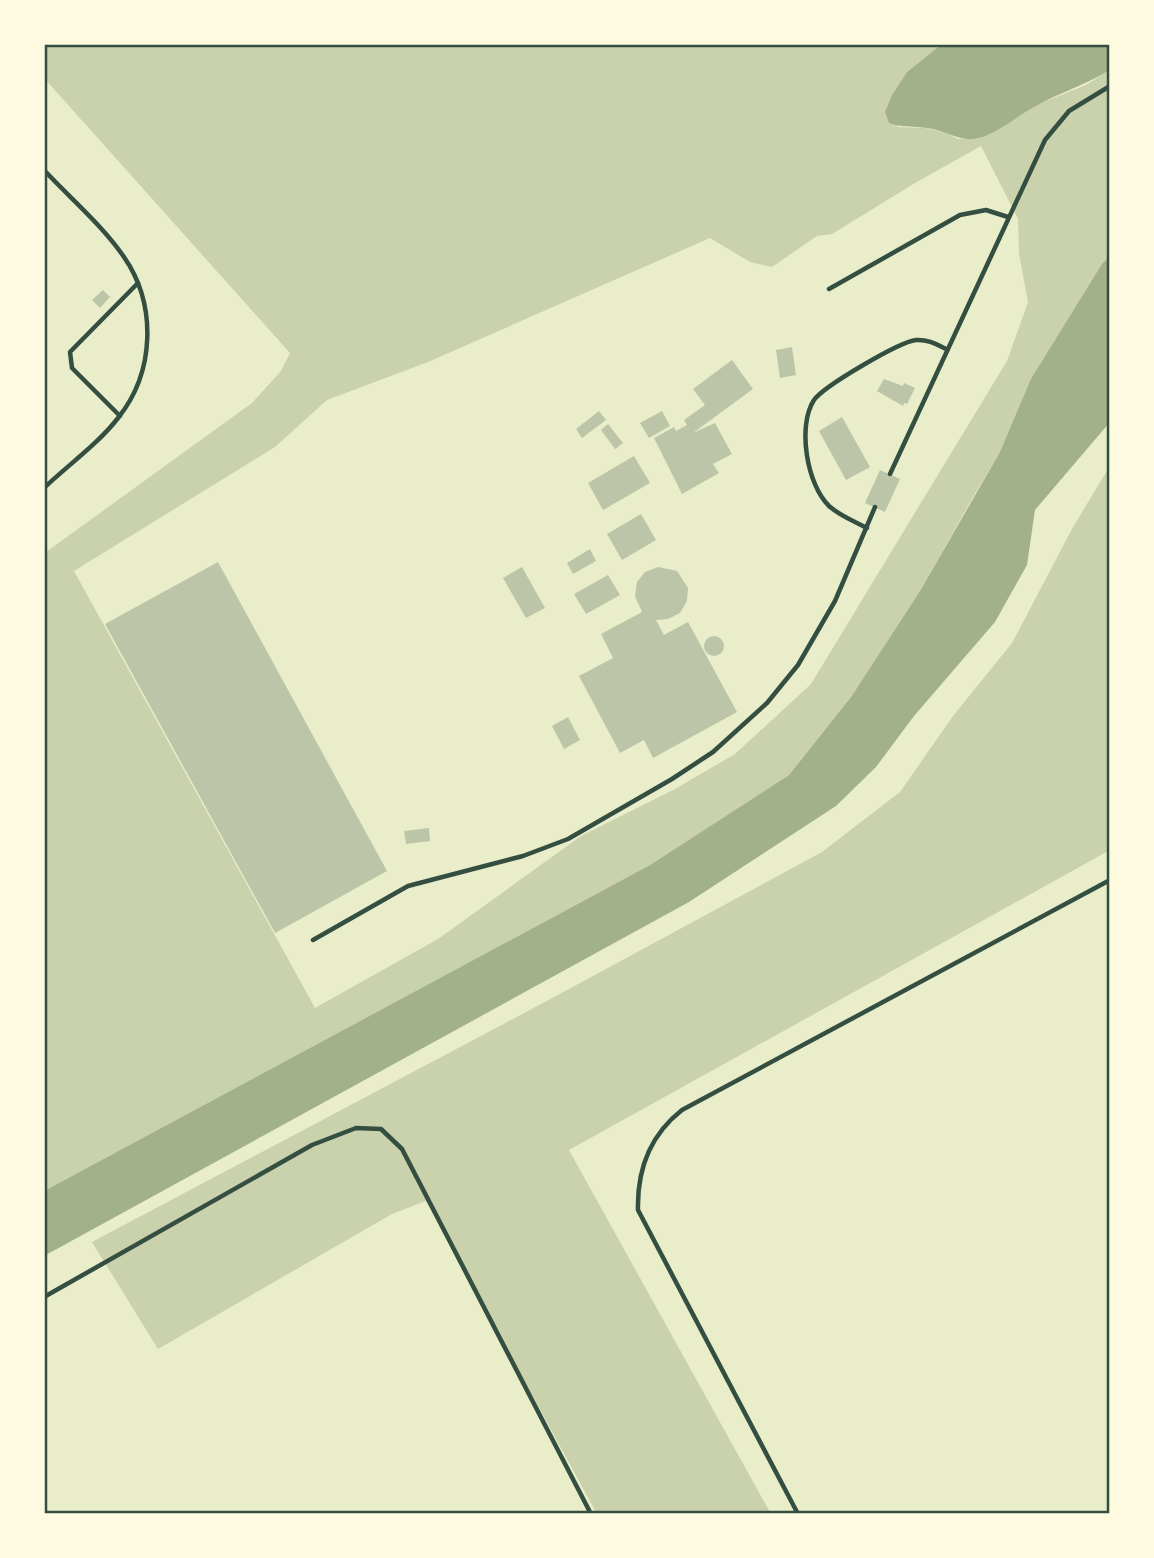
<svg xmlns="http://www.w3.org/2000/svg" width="1154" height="1558" viewBox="0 0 1154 1558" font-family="'Open Sans',sans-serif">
  <rect width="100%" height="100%" fill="#e9edc9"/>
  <!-- green -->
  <g fill="#cad2ad" fill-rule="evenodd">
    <path d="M44,44H942L907,72L892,95L898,127L925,128L946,133L958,139L980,138L1041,103L1086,85L1110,70V277L1059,355L973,497L920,591L851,697L789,775L650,865L44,1191V557L46,552L252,403L281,371L290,353L44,78ZM981,146L1018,219L1019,254L1028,302L1007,361L811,684L735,754L675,789L581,836L438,939L315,1008L74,571L275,447L327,400L428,362L710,238L750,262L772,267L817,236L832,234L915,183Z"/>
    <polygon points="1110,466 1110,850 569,1150 771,1514 597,1514 426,1201 392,1214 158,1349 92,1242 543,1003 822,852 900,792 953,716 1012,643 1073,527"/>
  </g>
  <!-- water -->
  <g fill="#a3b18a">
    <path d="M942,44H1110V70C1085,85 1061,92 1036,106C1018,115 1000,132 979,138C961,143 945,130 927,128C914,126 902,128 889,123L885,112L892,95L907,72Z"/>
    <polygon points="1110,256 1110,422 1035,510 1027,565 995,622 914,716 876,767 836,806 689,902 44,1256 44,1191 650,865 789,775 851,697 920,591 1000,452 1031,379 1102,264"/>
  </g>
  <!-- building -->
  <g fill="#bcc5a7">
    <polygon points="103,290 110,297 100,308 92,300"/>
    <polygon points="792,347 796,375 780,378 776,350"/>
    <polygon points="732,360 753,389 693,433 715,423 732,454 713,464 719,473 682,494 654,438 674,427 676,431 687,425 684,420 705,405 693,389"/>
    <polygon points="884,379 903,386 904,383 915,388 907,404 904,403 903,406 877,391"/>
    <polygon points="599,411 606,420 582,438 576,429"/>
    <polygon points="662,411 670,426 649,438 640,423"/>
    <polygon points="842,417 870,467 846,480 819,431"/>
    <polygon points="608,424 623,443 615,449 601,430"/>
    <polygon points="634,456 650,483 603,510 588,483"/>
    <polygon points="880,470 900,479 885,512 865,503"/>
    <polygon points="641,514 656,540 622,560 607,534"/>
    <polygon points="590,549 596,561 573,574 567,563"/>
    <polygon points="218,562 387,871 275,933 105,624"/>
    <polygon points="522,567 545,608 526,618 503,578"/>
    <polygon points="658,567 677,571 688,588 687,601 680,613 668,619 656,620 664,635 688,622 737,712 653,758 644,740 620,753 579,676 613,658 601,634 642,612 635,596 637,582 645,572"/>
    <polygon points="608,575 620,595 586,614 574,594"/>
    <circle cx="714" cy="646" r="10"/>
    <polygon points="568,717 580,740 564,749 552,726"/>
    <polygon points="429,828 430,841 406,844 404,831"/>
  </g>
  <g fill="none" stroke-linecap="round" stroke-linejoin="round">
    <!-- service -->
    <g stroke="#344e41" stroke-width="4.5">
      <path d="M44,170C70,198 102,225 124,257C157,305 155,372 118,418C98,444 68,465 44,488"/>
      <polyline points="829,289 960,215 986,210 1008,217"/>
      <polyline points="120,416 72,368 70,352 138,283"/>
      <polyline points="890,474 1045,140 1069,111 1110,86"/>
      <path d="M867,528C854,521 840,516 829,506C807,485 797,426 814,400C824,386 899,342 916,340C927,339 936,344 946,349"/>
      <polyline points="313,940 408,886 523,856 568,839 672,779 713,752 767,703 798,665 835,601 875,507"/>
      <polyline points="44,1297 312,1145 356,1128 381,1129 402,1149 591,1514"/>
      <path d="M798,1514L638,1210C637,1170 650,1135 682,1110L1110,880"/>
    </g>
  </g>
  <!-- border -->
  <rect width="1154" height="1558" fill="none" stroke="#fefae0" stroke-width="91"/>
  <rect x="46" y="46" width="1062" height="1466" fill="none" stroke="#344e41" stroke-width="2.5"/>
</svg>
